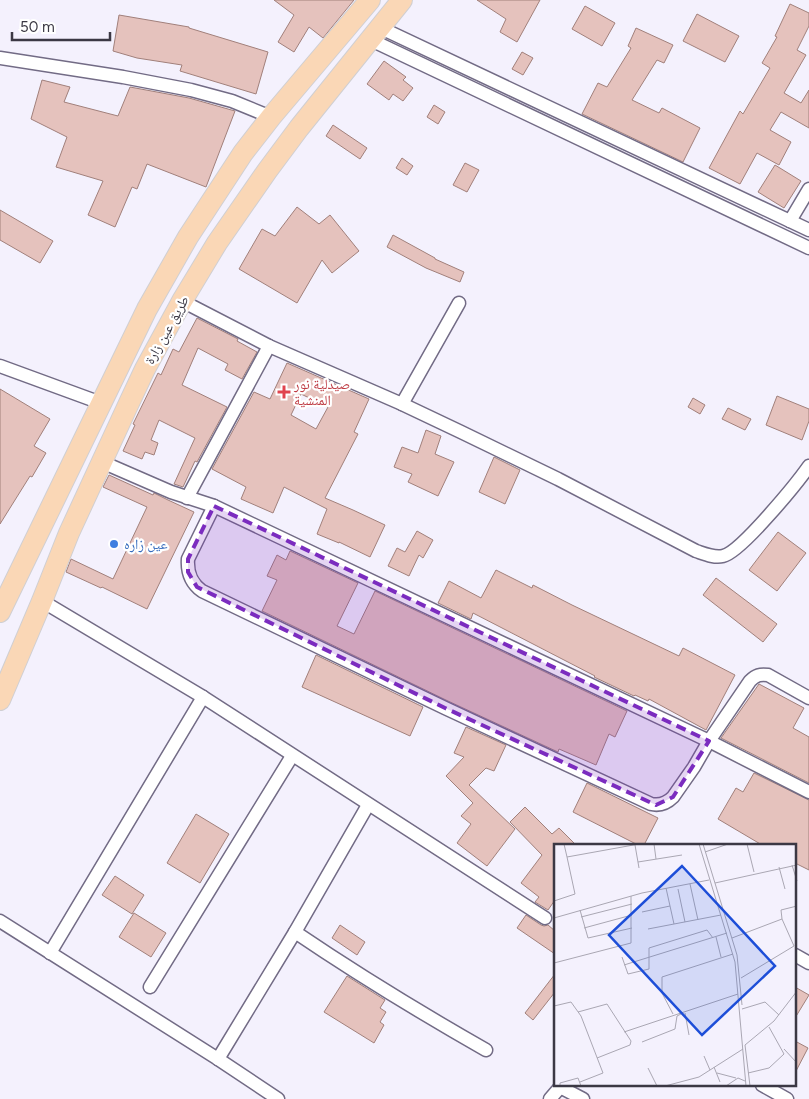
<svg xmlns="http://www.w3.org/2000/svg" width="809" height="1099" viewBox="0 0 809 1099" font-family="Figtree,'Noto Naskh Arabic',sans-serif">
  <rect width="100%" height="100%" fill="#f4f1fd"/>
  <!-- building -->
  <g fill="#e5c2bd" stroke="#a1807b" fill-rule="evenodd">
    <polygon points="274,0 354,0 323,38 309,27 294,52 278,42 294,15"/>
    <polygon points="477,0 540,0 517,42 500,32 506,19"/>
    <polygon points="790,4 809,13 809,26 797,50 806,55 784,93 801,103 809,90 809,128 781,112 770,130 791,142 779,165 757,153 740,184 709,168 740,111 743,114 770,68 762,63 777,37 775,36"/>
    <polygon points="585,6 615,23 602,46 572,29"/>
    <polygon points="697,14 739,36 725,62 683,41"/>
    <polygon points="119,15 189,27 189,28 268,52 256,94 180,71 182,65 137,58 113,51"/>
    <polygon points="636,28 673,45 664,63 657,60 632,100 659,113 662,108 700,128 683,162 582,114 598,83 607,87 631,48 628,46"/>
    <polygon points="522,52 533,58 523,75 512,69"/>
    <polygon points="384,61 406,77 403,80 413,88 403,101 393,94 389,100 367,84"/>
    <polygon points="42,80 70,87 64,102 118,116 130,87 189,98 235,111 206,187 147,164 137,189 132,187 115,227 88,215 103,181 56,167 67,137 31,119"/>
    <polygon points="434,105 445,112 438,124 427,117"/>
    <polygon points="333,125 367,148 360,159 326,136"/>
    <polygon points="402,158 413,166 407,175 396,168"/>
    <polygon points="465,163 479,170 467,192 453,185"/>
    <polygon points="775,165 801,181 784,208 758,192"/>
    <polygon points="297,207 319,224 330,215 359,251 332,273 322,260 297,303 239,269 262,229 275,236"/>
    <polygon points="0,210 53,241 40,263 0,240"/>
    <polygon points="393,235 435,258 435,259 464,272 460,282 426,268 387,247"/>
    <polygon points="197,318 238,339 237,341 257,352 242,379 225,370 228,364 198,348 182,385 227,407 197,462 195,461 183,487 174,484 195,438 159,420 151,440 158,443 154,455 145,452 142,459 123,451 135,425 133,424 158,373 161,375 173,349 179,352"/>
    <path d="M287,363L369,399L354,432L358,434L325,498L353,510L385,525L370,557L339,542V543L317,534L327,509L284,487L273,513L241,499L246,487L212,469L254,392L270,399ZM301,394L328,407L316,429L291,415Z"/>
    <polygon points="0,389 50,419 34,446 46,453 32,477 30,476 0,524"/>
    <polygon points="777,396 809,409 809,421 802,440 766,425"/>
    <polygon points="693,398 705,405 700,414 688,407"/>
    <polygon points="728,408 751,419 745,430 722,419"/>
    <polygon points="426,430 441,436 435,454 454,462 438,496 408,482 412,474 394,467 402,447 418,453"/>
    <polygon points="494,457 520,470 505,504 479,492"/>
    <polygon points="109,475 153,495 154,493 168,500 194,512 147,609 102,587 101,588 66,572 71,559 113,579 147,507 103,487"/>
    <polygon points="417,531 433,540 423,558 419,555 409,576 388,566 397,548 405,552"/>
    <polygon points="778,532 806,553 777,591 749,570"/>
    <polygon points="290,551 358,583 337,626 354,634 375,591 627,711 615,737 609,734 596,765 559,749 558,752 448,701 262,611 277,580 267,576 277,555 286,560"/>
    <polygon points="496,570 532,588 533,585 572,605 679,656 683,648 735,675 706,730 649,699 648,701 635,695 634,696 594,677 595,676 473,613 471,619 438,603 449,581 481,598"/>
    <polygon points="716,578 777,624 763,642 703,595"/>
    <polygon points="316,655 423,707 410,736 302,687"/>
    <polygon points="759,684 804,708 793,728 809,737 809,783 721,738"/>
    <polygon points="466,727 506,745 494,771 486,768 469,785 515,829 487,866 457,843 471,824 461,816 473,803 446,776 464,757 454,753"/>
    <polygon points="754,773 809,800 809,870 795,863 795,845 762,845 718,819 736,788 743,792"/>
    <polygon points="587,783 658,818 644,845 638,845 573,812"/>
    <polygon points="525,807 552,834 559,828 576,845 555,845 555,900 548,910 535,902 539,897 521,883 542,855 510,822"/>
    <polygon points="196,814 229,834 200,883 167,863"/>
    <polygon points="115,876 144,895 132,914 102,895"/>
    <polygon points="134,913 166,933 151,957 119,937"/>
    <polygon points="526,915 541,925 544,926 548,925 555,931 555,954 517,928"/>
    <polygon points="340,925 365,942 357,955 332,938"/>
    <polygon points="555,974 555,992 533,1020 525,1013"/>
    <polygon points="347,976 385,1000 380,1008 386,1012 380,1022 384,1025 374,1043 324,1012"/>
    <polygon points="795,987 809,995 795,1018"/>
    <polygon points="795,1041 808,1048 795,1073"/>
  </g>
  <g fill="none" stroke-linecap="round" stroke-linejoin="round">
    <defs>
      <g id="street">
        <polyline points="381,28 809,230"/>
        <polyline points="371,40 809,248"/>
        <polyline points="0,58 123,77 191,90 232,101 271,117"/>
        <polyline points="790,221 809,189"/>
        <path d="M182,301L269,346L402,404L461,432L558,479L696,551C705,554 714,558 723,556C741,552 797,483 809,466"/>
        <polyline points="0,366 101,403"/>
        <polyline points="402,404 459,303"/>
        <polyline points="102,462 171,492 214,506 709,741 809,792"/>
        <polyline points="187,498 269,346"/>
        <path d="M214,506L188,559C187,573 191,583 202,591L445,708L651,804C660,806 667,803 673,797L694,767L709,741L750,681C756,675 760,674 768,675L809,698"/>
        <polyline points="42,601 203,697 545,918"/>
        <polyline points="0,921 218,1059 278,1099"/>
        <path d="M295,932C357,974 421,1013 486,1050"/>
        <polyline points="50,953 203,697"/>
        <polyline points="795,955 809,963"/>
        <polyline points="150,987 292,756"/>
        <polyline points="218,1059 295,932 368,805"/>
        <polyline points="762,1085 787,1099"/>
        <polyline points="560,1087 583,1099"/>
        <polyline points="550,1099 562,1085"/>
      </g>
      <g id="primary">
        <polyline points="0,612 147,309 188,237 243,153 271,117 370,0"/>
        <polyline points="0,700 42,601 69,533 129,403 145,369 182,301 217,243 267,171 299,128 402,0"/>
      </g>
    </defs>
    <!-- street casing -->
    <use href="#street" stroke="#726b85" stroke-width="15"/>
    <!-- primary casing -->
    <use href="#primary" stroke="#d0cfd2" stroke-width="22"/>
    <!-- street -->
    <use href="#street" stroke="#fff" stroke-width="12"/>
    <!-- primary -->
    <use href="#primary" stroke="#fad7b6" stroke-width="20"/>
  </g>
  <!-- marked area -->
  <path fill="#7b2cbf" fill-opacity="0.2" stroke="#7b2cbf" stroke-width="4" stroke-dasharray="10 6" stroke-linejoin="round" d="M214,506L709,741L673,797L656,805L445,708L197,587L188,572V559Z"/>
  <!-- markers -->
  <path fill="#e0444e" stroke="#fff" stroke-width="2" d="M281.5 384.5h5v5h5v5h-5v5h-5v-5h-5v-5h5z"/>
  <circle fill="#3f7fe0" stroke="#fff" stroke-width="2" cx="114" cy="544" r="5"/>
  <g text-anchor="middle" dominant-baseline="central" stroke-width="4.5" stroke-linejoin="round" paint-order="stroke">
    <!-- street labels -->
    <g font-size="14" fill="#3b3844" stroke="#fff">
      <text transform="translate(167 330) rotate(-61)">طريق عين زارة</text>
    </g>
    <!-- health labels -->
    <g font-size="14" fill="#be3a42" stroke="#fff" text-anchor="start">
      <text x="294" y="384">صيدلية نور<tspan x="294" dy="16">المنشية</tspan></text>
    </g>
    <!-- shop labels -->
    <g font-size="14" fill="#366cbe" stroke="#fff" text-anchor="start">
      <text x="124" y="544">عين زاره</text>
    </g>
  </g>
  <!-- overview -->
  <g transform="translate(554 844)">
    <rect width="242" height="242" fill="#f4f1fd"/>
    <path fill="none" stroke="#aaa7b3" stroke-width="1" d="M10,0L13,13L85,0M100,0L102,15M145,0L181,118L192,242M149,0L183,111L188,161M193,0L200,28M81,1L85,24M151,8L174,0M84,18L128,11M238,21L243,37M225,23L231,45M161,39L243,21M136,40L144,76M112,44L120,80M124,45L131,78M0,57L21,50L13,13M26,66L34,94L78,84M88,68L116,62M27,73L78,60M0,74L88,49L155,36M228,75L227,66L243,62M30,84L78,71M94,85L167,71M162,93L167,113M178,94L228,75L240,102L187,134M68,113L74,130L95,125V104L153,86L159,94M0,119L77,99V52M70,121L173,89M0,162L17,158L27,172L49,229L26,238M188,165L211,158L225,171M24,168L53,160L77,197L76,201L43,214M131,169L135,191M119,170L108,149V133L179,110M70,188L184,150M88,198L121,185L123,172L127,170M191,201L220,177L243,147M191,201L196,242M230,205L243,219M150,212L156,226M160,223L166,238M94,224L103,242M163,229L182,234M194,229L215,224L230,210L215,183M6,242V239L24,234L27,242M111,242L145,233L189,205M172,242L184,234L191,237"/>
    <path fill="#1d4ed8" fill-opacity="0.15" stroke="#1d4ed8" stroke-width="2.5" d="M128,22L221,122L148,191L55,91Z"/>
    <rect width="242" height="242" fill="none" stroke="#3b3844" stroke-width="2.5"/>
  </g>
  <!-- scale -->
  <path d="M12 32v8h98v-8" fill="none" stroke="#3b3844" stroke-width="2.5"/>
  <text x="20" y="32" font-size="15" fill="#3b3844" stroke="#ffffff" stroke-width="4" paint-order="stroke">50 m</text>
</svg>
